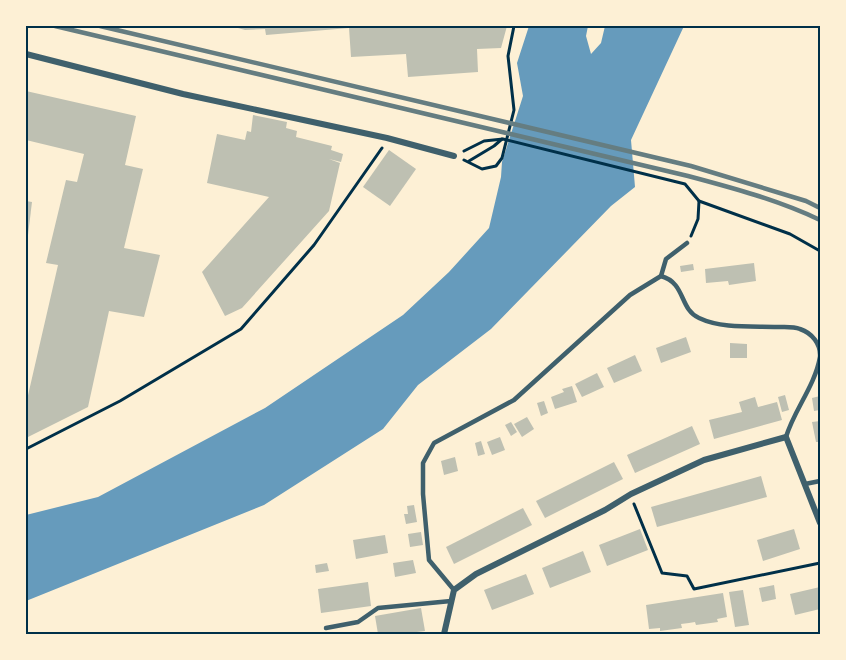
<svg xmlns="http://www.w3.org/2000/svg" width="846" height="660" viewBox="0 0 846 660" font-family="'Titillium Web',sans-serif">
  <rect width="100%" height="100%" fill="#fdf0d5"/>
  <!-- water -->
  <polygon fill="#669bbc" points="529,26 588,26 586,36 591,54 601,43 605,26 684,26 631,140 635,187 611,206 491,329 418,385 383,429 264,505 26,601 26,515 98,497 265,408 403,315 449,272 489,228 501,177 502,162 523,96 517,63"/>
  <!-- building -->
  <g fill="#bec0b2">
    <polygon points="231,26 507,26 501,48 477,49 478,72 408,77 406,54 351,57 349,28 266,35 265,29 245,30"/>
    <polygon points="26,91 136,116 125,165 143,169 124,248 160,255 144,317 109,311 88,407 26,438 26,404 58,265 46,263 66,180 77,182 84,154 26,140"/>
    <polygon points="253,115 287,122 286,128 297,131 296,137 332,146 331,150 343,154 341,162 329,159 340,163 329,211 242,308 225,316 202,272 269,197 207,183 217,134 245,140 247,131 251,132"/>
    <polygon points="389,150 416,169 390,206 363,187"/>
    <polygon points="26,201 32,202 27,243 26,243"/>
    <polygon points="754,263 756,281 729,285 728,281 706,283 705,269"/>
    <polygon points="693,264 694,270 681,272 680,266"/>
    <polygon points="686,337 691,352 661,363 656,348"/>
    <polygon points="730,343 747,344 747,358 730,358"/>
    <polygon points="635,355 642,371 614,383 607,368"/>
    <polygon points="597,373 604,387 582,397 575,384"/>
    <polygon points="572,386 577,402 555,409 551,397 564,392 562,389"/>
    <polygon points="785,395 789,410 782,412 778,397"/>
    <polygon points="820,396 820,410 814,411 812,398"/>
    <polygon points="755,397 758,407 777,402 782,420 714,439 709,420 742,412 739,402"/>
    <polygon points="544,401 548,413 541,416 537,403"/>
    <polygon points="527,417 534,429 522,437 514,424"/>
    <polygon points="820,421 820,442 816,442 812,422"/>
    <polygon points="511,422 517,432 511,436 505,425"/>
    <polygon points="692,426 700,444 635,473 627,455"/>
    <polygon points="500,437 505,450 492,455 487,442"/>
    <polygon points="481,441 485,454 478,456 475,443"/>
    <polygon points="455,457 458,471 444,475 441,461"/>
    <polygon points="614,462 623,479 545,518 536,501"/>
    <polygon points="761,476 767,497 657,527 651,507"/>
    <polygon points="414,505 417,522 406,524 404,514 408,514 407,506"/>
    <polygon points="523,508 532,525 454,564 446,547"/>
    <polygon points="640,529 648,550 607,566 599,545"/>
    <polygon points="794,529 800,549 763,561 757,540"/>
    <polygon points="421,532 423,545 410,547 408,534"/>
    <polygon points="385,535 388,553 356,559 353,540"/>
    <polygon points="583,551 591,572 550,588 542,568"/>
    <polygon points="413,560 416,573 395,577 393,563"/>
    <polygon points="327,563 329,571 316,573 315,565"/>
    <polygon points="526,574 534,594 492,610 484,590"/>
    <polygon points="368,582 371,606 321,613 318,589"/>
    <polygon points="774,585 776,599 762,602 759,588"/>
    <polygon points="820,587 820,609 795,615 790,594"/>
    <polygon points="743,590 749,625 735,627 729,592"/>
    <polygon points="723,593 727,617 717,619 718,622 696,625 695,622 689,623 681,624 682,628 660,631 660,628 649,629 646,605"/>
    <polygon points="421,608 425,631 400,634 378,634 375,616"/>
  </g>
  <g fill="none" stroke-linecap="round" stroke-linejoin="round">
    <!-- path -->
    <g stroke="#003049" stroke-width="3">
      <polyline points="464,151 484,141 503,139 685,184 699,201 790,234 820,251"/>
      <polyline points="464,160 482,169 496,166 502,158 514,110 508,56 514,26"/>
      <polyline points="469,161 494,146 502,139"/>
      <polyline points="691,236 698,219 699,201"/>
      <polyline points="26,449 120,401 241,329 314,245 382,148"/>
      <polyline points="634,504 662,573 687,576 694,589 820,563"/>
    </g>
    <!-- service -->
    <g stroke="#3f606c" stroke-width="4.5">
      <polyline points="661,276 666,259 687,243"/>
      <polyline points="805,484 820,481"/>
      <path d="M454,590L429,560L423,494V463L434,443L514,400L630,295L661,276C686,283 679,309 699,318C722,329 753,326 777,327C784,327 793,326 800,329C812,333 821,344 820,357C815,386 794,410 786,437"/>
      <polyline points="326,628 358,622 378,608 451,601"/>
    </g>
    <!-- minor -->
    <g stroke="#3f606c" stroke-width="6">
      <polyline points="26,54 183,94 387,138 454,156"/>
      <polyline points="444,634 454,590 476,574 605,510 631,494 704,460 786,437 820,523"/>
    </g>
    <!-- rail -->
    <g stroke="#657d81" stroke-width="4.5">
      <path d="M55,26L688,176C733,188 778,200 820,220"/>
      <polyline points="100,26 691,166 806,201 820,208"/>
    </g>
  </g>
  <!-- border -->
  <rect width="846" height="660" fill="none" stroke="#fdf0d5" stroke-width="54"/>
  <rect x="27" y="27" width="792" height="606" fill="none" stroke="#003049" stroke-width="2"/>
</svg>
